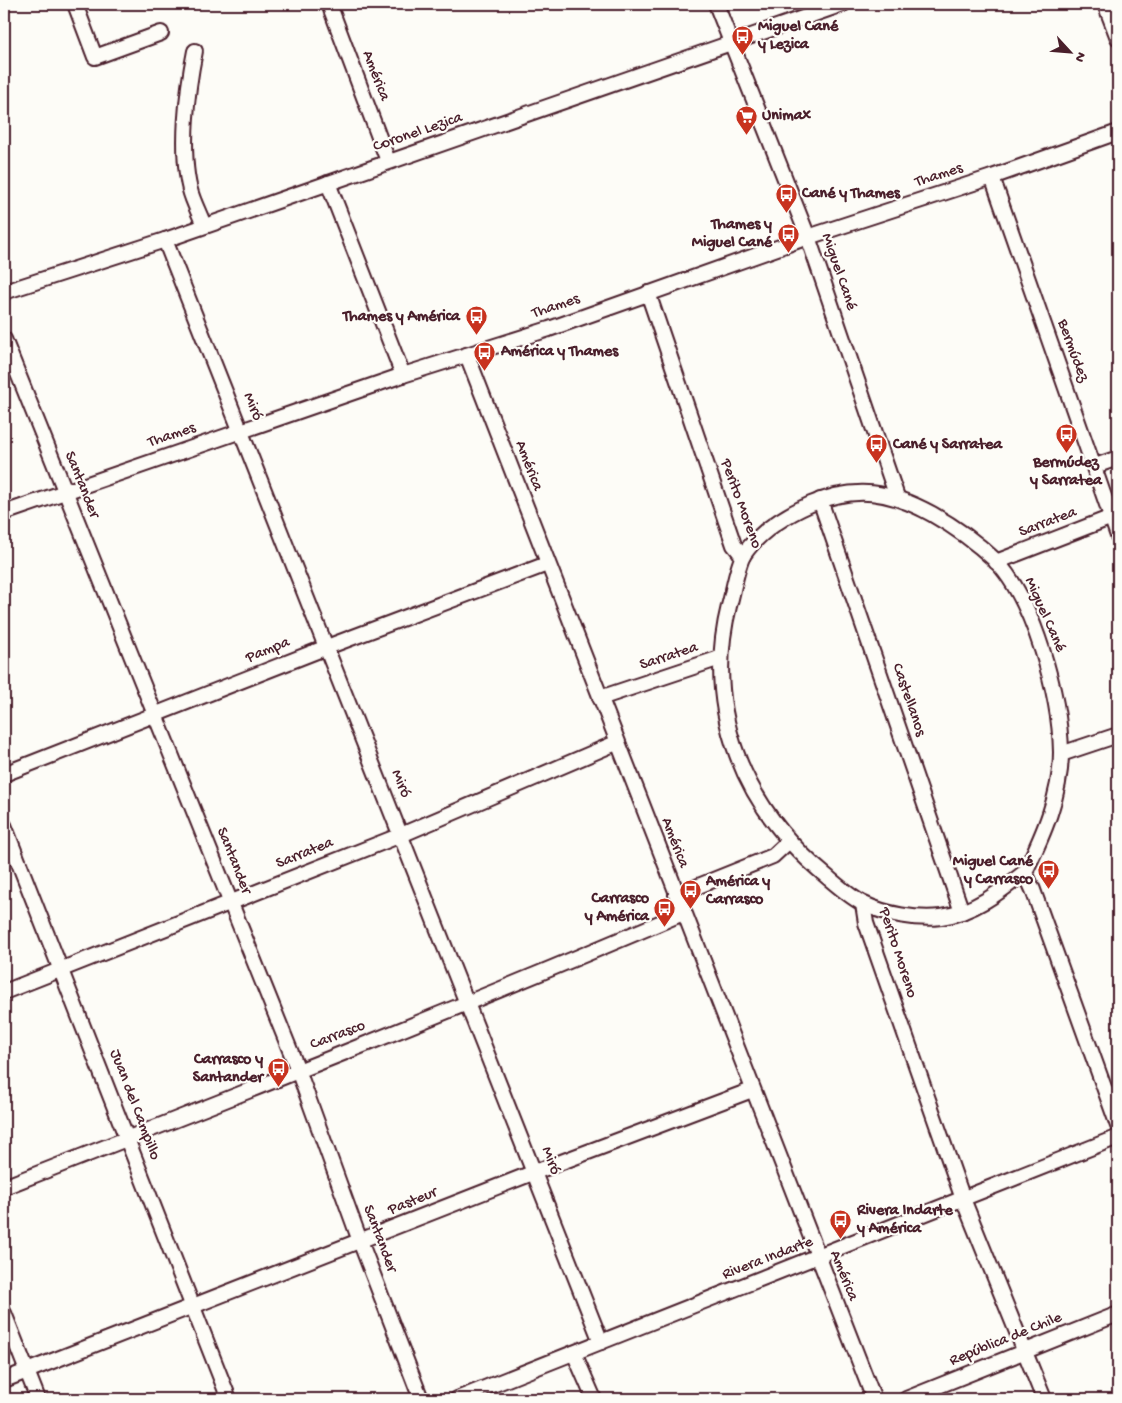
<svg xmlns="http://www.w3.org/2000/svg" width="1122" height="1403" viewBox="0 0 1122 1403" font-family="'Gochi Hand',sans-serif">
  <rect width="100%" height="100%" fill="#fdfcf7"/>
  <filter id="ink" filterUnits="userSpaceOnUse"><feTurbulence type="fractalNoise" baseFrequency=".02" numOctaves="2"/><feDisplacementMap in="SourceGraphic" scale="10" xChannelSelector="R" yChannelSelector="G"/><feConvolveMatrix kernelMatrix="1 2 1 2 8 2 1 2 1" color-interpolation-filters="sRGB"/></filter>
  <g filter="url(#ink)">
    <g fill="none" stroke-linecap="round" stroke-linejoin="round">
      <defs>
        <g id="minor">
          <polyline points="75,4 95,57 161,33"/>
          <polyline points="329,4 388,161"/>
          <polyline points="716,4 808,237 897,497"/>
          <polyline points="1105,4 1118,38"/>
          <path d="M195,51C187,90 180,151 190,190C193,202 200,214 204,226"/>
          <polyline points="992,177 1118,536"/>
          <polyline points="328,183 403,375"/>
          <polyline points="165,240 601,1342"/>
          <polyline points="4,292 165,240 843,4"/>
          <polyline points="648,293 734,545 743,556"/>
          <polyline points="4,339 298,1070 360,1241 421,1399"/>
          <polyline points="467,355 874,1399"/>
          <polyline points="1095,466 1118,458"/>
          <polyline points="820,500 962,912"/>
          <polyline points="4,513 403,375 549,329 808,237 992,177 1118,132"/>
          <polyline points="996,562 1112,517"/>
          <polyline points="600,698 720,658"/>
          <polyline points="1061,754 1118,735"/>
          <polyline points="4,774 327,647 547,564"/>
          <polyline points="4,825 229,1399"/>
          <path d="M1025,872C1000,892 973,913 941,917C917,920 885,914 864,904C850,897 837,885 825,875C744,808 703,710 729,606C733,593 737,565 744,554C760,531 786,515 811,504C856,485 890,491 932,514C955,527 976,542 995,560C1034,600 1060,697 1061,752C1061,795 1043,835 1025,872L1033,890L1118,1126"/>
          <polyline points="676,895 773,856 788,842"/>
          <polyline points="863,904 866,923 963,1199 1044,1399"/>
          <polyline points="4,992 401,835 616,743"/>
          <path d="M4,1187C231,1098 458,1009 683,913"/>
          <polyline points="4,1313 38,1399"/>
          <polyline points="574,1353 594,1399"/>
          <polyline points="4,1380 535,1172 752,1090"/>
          <polyline points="457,1399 1118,1137"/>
          <polyline points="906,1399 1118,1314"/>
        </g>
      </defs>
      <!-- minor casing -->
      <use href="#minor" stroke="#4a1f2b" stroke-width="18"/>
      <!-- minor -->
      <use href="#minor" stroke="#fdfcf7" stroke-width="14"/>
    </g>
  </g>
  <!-- icons -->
  <defs>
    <symbol id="bus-pin" viewBox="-11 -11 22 30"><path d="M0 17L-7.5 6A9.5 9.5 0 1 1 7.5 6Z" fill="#c8321e" stroke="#fdfcf7"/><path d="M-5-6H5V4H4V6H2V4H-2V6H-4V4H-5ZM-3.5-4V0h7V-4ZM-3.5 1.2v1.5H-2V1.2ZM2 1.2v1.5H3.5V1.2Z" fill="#fff"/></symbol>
    <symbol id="supermarket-pin" viewBox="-11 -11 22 30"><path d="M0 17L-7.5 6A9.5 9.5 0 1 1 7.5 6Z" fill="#c8321e" stroke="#fdfcf7"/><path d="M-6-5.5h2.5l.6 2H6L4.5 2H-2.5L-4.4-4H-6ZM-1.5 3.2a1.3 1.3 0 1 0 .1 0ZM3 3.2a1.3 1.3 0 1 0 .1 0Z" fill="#fff"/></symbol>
  </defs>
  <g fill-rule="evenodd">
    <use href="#bus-pin" x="730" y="24" width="25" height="34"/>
    <use href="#supermarket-pin" x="734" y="104" width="25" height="34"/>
    <use href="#bus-pin" x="774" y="182" width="25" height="34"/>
    <use href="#bus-pin" x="776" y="222" width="25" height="34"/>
    <use href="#bus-pin" x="464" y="304" width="25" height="34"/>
    <use href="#bus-pin" x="472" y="340" width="25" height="34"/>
    <use href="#bus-pin" x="1054" y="422" width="25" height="34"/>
    <use href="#bus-pin" x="864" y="432" width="25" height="34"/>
    <use href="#bus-pin" x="1036" y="858" width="25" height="34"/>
    <use href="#bus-pin" x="678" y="878" width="25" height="34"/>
    <use href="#bus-pin" x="652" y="896" width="25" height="34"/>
    <use href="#bus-pin" x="266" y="1056" width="25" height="34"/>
    <use href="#bus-pin" x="828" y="1208" width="25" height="34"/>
  </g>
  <g text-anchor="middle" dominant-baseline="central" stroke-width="4.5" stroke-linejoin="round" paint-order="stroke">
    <!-- poi labels -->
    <g font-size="16" font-weight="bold" fill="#4a1f2b" stroke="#fdfcf7" text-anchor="start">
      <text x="758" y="27">Miguel Cané<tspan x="758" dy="18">y Lezica</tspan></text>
      <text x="762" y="116">Unimax</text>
      <text x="802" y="194">Cané y Thames</text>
      <text x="772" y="225" text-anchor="end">Thames y<tspan x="772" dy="18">Miguel Cané</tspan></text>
      <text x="460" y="317" text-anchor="end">Thames y América</text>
      <text x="501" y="352">América y Thames</text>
      <text x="893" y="445">Cané y Sarratea</text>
      <text x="1066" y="463" text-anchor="middle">Bermúdez<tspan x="1066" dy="18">y Sarratea</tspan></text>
      <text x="1033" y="862" text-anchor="end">Miguel Cané<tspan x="1033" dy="18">y Carrasco</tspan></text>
      <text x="706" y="882">América y<tspan x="706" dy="18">Carrasco</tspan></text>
      <text x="649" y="899" text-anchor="end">Carrasco<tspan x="649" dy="18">y América</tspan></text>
      <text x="263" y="1060" text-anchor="end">Carrasco y<tspan x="263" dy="18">Santander</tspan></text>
      <text x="857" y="1211">Rivera Indarte<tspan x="857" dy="18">y América</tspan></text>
    </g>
    <!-- street labels -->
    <g font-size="16" fill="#4a1f2b" stroke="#fdfcf7">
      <text transform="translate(375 76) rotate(69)">América</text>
      <text transform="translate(418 133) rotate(-19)">Coronel Lezica</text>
      <text transform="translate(939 176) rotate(-18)">Thames</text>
      <text transform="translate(838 272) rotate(71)">Miguel Cané</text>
      <text transform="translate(556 307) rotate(-19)">Thames</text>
      <text transform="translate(1072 351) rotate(70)">Bermúdez</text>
      <text transform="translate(252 407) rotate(68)">Miró</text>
      <text transform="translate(172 436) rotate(-19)">Thames</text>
      <text transform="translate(528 466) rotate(69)">América</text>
      <text transform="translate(81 485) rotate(68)">Santander</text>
      <text transform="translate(740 504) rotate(70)">Perito Moreno</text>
      <text transform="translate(1048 523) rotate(-21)">Sarratea</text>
      <text transform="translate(1044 615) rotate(66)">Miguel Cané</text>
      <text transform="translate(268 651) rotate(-22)">Pampa</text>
      <text transform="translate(669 657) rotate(-18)">Sarratea</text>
      <text transform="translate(908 700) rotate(71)">Castellanos</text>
      <text transform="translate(400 784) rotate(68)">Miró</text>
      <text transform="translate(674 843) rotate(69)">América</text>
      <text transform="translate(305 854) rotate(-22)">Sarratea</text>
      <text transform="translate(233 861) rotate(68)">Santander</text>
      <text transform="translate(897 953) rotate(72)">Perito Moreno</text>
      <text transform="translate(338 1036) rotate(-21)">Carrasco</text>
      <text transform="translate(134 1105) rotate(69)">Juan del Campillo</text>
      <text transform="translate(550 1161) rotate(69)">Miró</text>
      <text transform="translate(413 1202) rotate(-22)">Pasteur</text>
      <text transform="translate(379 1239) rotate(69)">Santander</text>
      <text transform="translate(768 1259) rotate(-21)">Rivera Indarte</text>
      <text transform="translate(843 1276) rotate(68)">América</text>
      <text transform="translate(1006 1340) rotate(-22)">República de Chile</text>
    </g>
  </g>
  <!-- margin -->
  <rect width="1122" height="1403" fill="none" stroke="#fdfcf7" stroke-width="20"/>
  <rect x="10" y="10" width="1102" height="1383" fill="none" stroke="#4a1f2b" stroke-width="2" filter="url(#ink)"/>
  <!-- north arrow -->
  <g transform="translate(1070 52) rotate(116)" stroke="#fdfcf7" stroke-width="4" paint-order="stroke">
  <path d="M0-4L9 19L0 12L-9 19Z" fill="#4a1f2b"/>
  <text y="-8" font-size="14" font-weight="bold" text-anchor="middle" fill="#4a1f2b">N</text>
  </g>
</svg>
